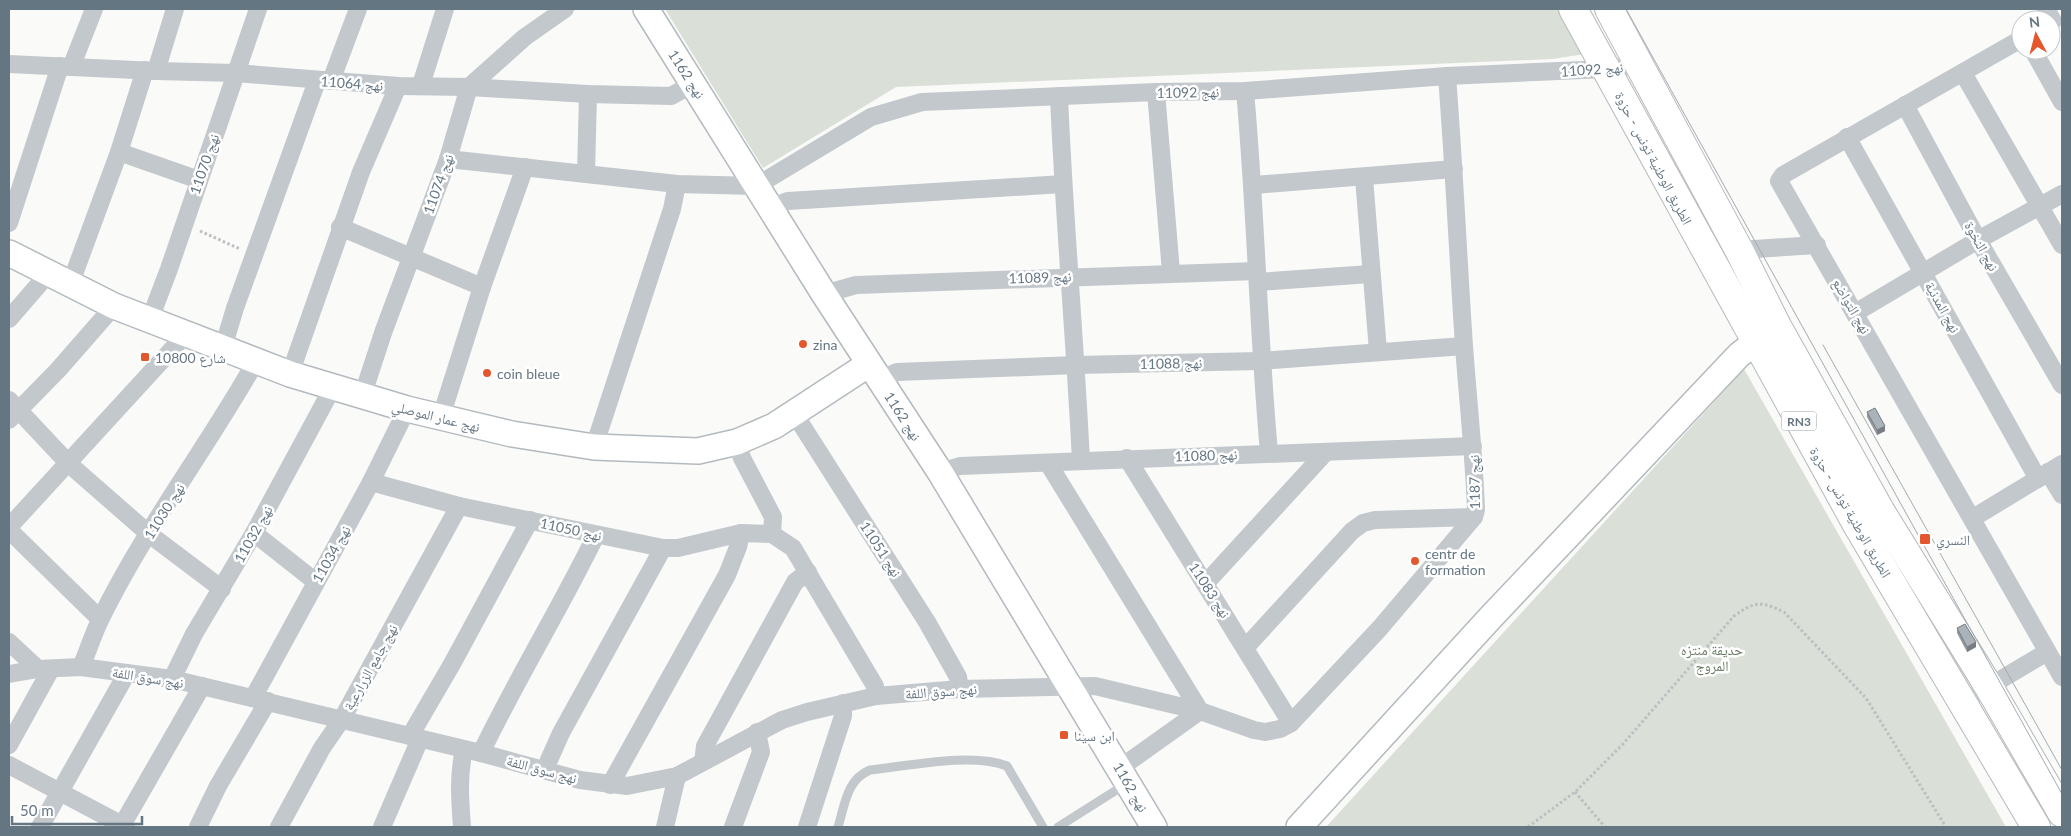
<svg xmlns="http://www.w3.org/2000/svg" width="2071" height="836" viewBox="0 0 2071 836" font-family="Lato,'Noto Naskh Arabic',sans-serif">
  <rect width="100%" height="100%" fill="#fafaf8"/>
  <!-- green -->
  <g fill="#dadfd7">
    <polygon points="665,9 1558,9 1585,54 1552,59 896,87 763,168"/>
    <polygon points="1744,369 2006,827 1326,827"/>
  </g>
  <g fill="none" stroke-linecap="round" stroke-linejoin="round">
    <defs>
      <g id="secondary">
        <polyline points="646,9 824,294 940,472 1154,827"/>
        <polyline points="9,253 114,306 290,374 407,409 512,434 594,447 698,451 737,442 774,426 869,364"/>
        <polyline points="1299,827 1491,617 1739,355 1771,330"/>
      </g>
      <g id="highway">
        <polyline points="1573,9 1856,523 2036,827"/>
        <polyline points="1609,9 1739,250 1777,326 1881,512 1989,687 2062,813"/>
      </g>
    </defs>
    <!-- secondary casing -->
    <use href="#secondary" stroke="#b3babf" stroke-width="28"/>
    <!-- highway casing -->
    <use href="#highway" stroke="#b4b9bd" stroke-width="30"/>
    <!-- path -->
    <g stroke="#bbbfc2" stroke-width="3" stroke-dasharray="2.5 2.5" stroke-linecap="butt">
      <polyline points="200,231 240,249"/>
      <polyline points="1575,792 1605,827"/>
      <path d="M1528,827L1575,792L1623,744L1734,616C1755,601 1761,601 1784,612L1866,698L1946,827"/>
    </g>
    <!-- lane -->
    <g stroke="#c3c8cc" stroke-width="9">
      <path d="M838,827C845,805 846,780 870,770C908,766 973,752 1007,766L1043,827"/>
      <polyline points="1058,827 1126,784"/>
    </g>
    <!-- street -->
    <g stroke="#c3c8cc" stroke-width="18">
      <polyline points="2046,9 2053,21"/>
      <polyline points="2021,39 1783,175 1779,181 2062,677"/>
      <polyline points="2033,50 2062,102"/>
      <polyline points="9,64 156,71 236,73 398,86 469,87 588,94 671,96 693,84"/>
      <polyline points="72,65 94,9"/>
      <polyline points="156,71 175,9"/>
      <polyline points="1963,73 2062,245"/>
      <polyline points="331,81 358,9"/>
      <polyline points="421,85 445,9"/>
      <path d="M1245,91C1256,212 1258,332 1269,452"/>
      <polyline points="1156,92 1171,272"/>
      <path d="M1059,96C1064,218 1075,339 1081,461"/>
      <polyline points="1905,105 1978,240 2062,385"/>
      <polyline points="1847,137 2038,479"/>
      <polyline points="119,152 199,180"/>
      <polyline points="448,159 677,184 756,186 871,117 922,102 1156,92 1245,91 1447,76 1606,69 1639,65"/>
      <polyline points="586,174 588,94"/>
      <polyline points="1364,178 1378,351"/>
      <polyline points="1254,185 1454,169"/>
      <polyline points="770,208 788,201 1063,184"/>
      <polyline points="9,223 60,66"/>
      <polyline points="340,227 482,287"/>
      <polyline points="1739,250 1817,245"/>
      <polyline points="1258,282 1370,274"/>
      <polyline points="70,285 119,152 145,70"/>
      <polyline points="824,294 856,285 1257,271"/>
      <polyline points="1855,313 1978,240 2062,194"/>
      <polyline points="9,319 48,274"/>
      <polyline points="150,319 169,269 258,9"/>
      <polyline points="223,348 235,308 317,81"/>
      <polyline points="290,374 361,172 398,86"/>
      <polyline points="879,380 897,372 1077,365 1260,361 1464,346"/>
      <polyline points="362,397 384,330 448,159 469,87 525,37 565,9"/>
      <polyline points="9,400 69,464 149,534 222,589"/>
      <polyline points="794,413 927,622 958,677 960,689"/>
      <polyline points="441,417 482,287 525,167"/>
      <polyline points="9,420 58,370 114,306"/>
      <polyline points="737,442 742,458 773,517 772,534 793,548 875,686 876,696"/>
      <polyline points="594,447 672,209 677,184"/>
      <polyline points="1127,458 1291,723"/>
      <polyline points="1048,463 1200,711 1120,768"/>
      <polyline points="940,472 960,466 1473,446"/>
      <polyline points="2048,472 2062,495"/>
      <polyline points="371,482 459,506 663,548 678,548 741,533 772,534"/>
      <polyline points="1973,518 2062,464"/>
      <polyline points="9,527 187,333"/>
      <polyline points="9,530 100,619"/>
      <polyline points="254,533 316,582"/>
      <polyline points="1205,584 1326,452"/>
      <polyline points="9,642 38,669"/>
      <polyline points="1246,647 1352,531 1363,523 1375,520 1474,517"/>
      <path d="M81,667C88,651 93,634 101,618C145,528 207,448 256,361"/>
      <path d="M9,674L38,669L81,667L172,679L481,753L580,780L627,786L677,776L782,720L807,712L876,696L960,689L1095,686L1200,711L1254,730L1265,732L1280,729L1291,723L1380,628L1474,517L1476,510C1474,455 1468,401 1464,346C1458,256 1454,166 1447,76"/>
      <polyline points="172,679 194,634 254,533 333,387"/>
      <polyline points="253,698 371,482 407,409"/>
      <polyline points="1963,702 2047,652"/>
      <polyline points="410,736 452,664 530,520"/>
      <polyline points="9,745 51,669"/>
      <path d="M481,753C517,678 560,609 596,535"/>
      <polyline points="703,762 705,746 795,582 808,572"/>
      <polyline points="9,765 126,827"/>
      <polyline points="545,769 561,733 663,548"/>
      <polyline points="610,785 727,575 738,547 741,533"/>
      <polyline points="40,827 127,673"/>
      <polyline points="121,827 202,686"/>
      <polyline points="198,827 218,786 268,701"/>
      <polyline points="279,827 322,748 342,719 459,506"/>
      <polyline points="382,827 420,739"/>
      <path d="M462,827C460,800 458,776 464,750"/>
      <polyline points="665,827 677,776"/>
      <polyline points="733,827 761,752 757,732"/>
      <polyline points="807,827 843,716 843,703"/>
    </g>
    <!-- secondary -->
    <use href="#secondary" stroke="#fff" stroke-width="25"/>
    <!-- highway -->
    <use href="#highway" stroke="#fff" stroke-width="28"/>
    <!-- tram -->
    <g stroke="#a2aab0" stroke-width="1">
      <polyline points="1626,9 2062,794"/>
      <polyline points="1823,345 2062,770"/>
    </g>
  </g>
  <!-- wall -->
  <g fill="#929a9f">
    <polygon points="1867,412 1885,431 1877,435 1867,417"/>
    <polygon points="1957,628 1976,647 1967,652 1957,633"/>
  </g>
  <!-- shaded-wall -->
  <g fill="#777d82">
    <polygon points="1885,426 1885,431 1877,435 1877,430"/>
    <polygon points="1976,642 1976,647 1967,652 1967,647"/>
  </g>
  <!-- building -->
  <g fill="#aab3b9" stroke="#777d82">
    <polygon points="1875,408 1885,426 1877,430 1867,412"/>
    <polygon points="1965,624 1976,642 1967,647 1957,628"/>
  </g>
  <!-- markers -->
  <g fill="#e4572e" stroke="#fff" stroke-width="2">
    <circle cx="803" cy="344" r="5"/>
    <rect x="140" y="352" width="10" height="10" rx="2.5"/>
    <circle cx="487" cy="373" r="5"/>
    <rect x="1919" y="533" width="12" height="12" rx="2.5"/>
    <circle cx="1415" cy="561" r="5"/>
    <rect x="1059" y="730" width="10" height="10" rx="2.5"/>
  </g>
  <g text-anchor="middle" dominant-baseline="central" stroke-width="5" stroke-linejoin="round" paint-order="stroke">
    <!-- shield labels -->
    <rect fill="#fff" stroke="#939fa8" stroke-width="1" x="1781.5" y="411.5" width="35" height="19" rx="4"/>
    <g font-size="12" font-weight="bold" fill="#657683">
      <text x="1799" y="421">RN3</text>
    </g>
    <!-- street labels -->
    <g font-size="14" fill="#657683" stroke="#fff">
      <text transform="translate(1592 69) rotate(-4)">نهج 11092</text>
      <text transform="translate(687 74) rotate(57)">نهج 1162</text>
      <text transform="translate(352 83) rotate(4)">نهج 11064</text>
      <text transform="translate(1188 92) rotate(-1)">نهج 11092</text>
      <text transform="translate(1654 158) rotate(62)">الطريق الوطنية تونس - حزوة</text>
      <text transform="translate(204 164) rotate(-71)">نهج 11070</text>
      <text transform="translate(438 184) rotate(-70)">نهج 11074</text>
      <text transform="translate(1982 246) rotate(61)">نهج النخوة</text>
      <text transform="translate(1040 277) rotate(-2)">نهج 11089</text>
      <text transform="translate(1852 306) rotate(60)">نهج التواضع</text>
      <text transform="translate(1943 307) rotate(61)">نهج المدنية</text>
      <text transform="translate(1171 363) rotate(-1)">نهج 11088</text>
      <text transform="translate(436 416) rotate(14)">نهج عمار الموصلي</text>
      <text transform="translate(903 416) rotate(57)">نهج 1162</text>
      <text transform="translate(1206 455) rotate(-2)">نهج 11080</text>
      <text transform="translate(1474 482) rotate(-91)">نهج 1187</text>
      <text transform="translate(164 511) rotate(-58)">نهج 11030</text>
      <text transform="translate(1851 512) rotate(60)">الطريق الوطنية تونس - حزوة</text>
      <text transform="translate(571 529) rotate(12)">نهج 11050</text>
      <text transform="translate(253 534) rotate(-61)">نهج 11032</text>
      <text transform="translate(881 549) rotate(57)">نهج 11051</text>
      <text transform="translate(331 554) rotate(-61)">نهج 11034</text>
      <text transform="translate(1210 590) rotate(57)">نهج 11083</text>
      <text transform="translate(370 667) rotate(-61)">نهج جامع الزرارعية</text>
      <text transform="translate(148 677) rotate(9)">نهج سوق اللفة</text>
      <text transform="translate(941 691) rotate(-4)">نهج سوق اللفة</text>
      <text transform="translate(542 769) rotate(15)">نهج سوق اللفة</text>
      <text transform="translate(1131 787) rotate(60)">نهج 1162</text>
    </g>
    <!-- poi labels -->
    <g font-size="14" fill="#657683" stroke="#fff" text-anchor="start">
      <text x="813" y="344">zina</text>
      <text x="155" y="357">10800 شارع</text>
      <text x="497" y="373">coin bleue</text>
      <text x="1936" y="539">النسري</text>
      <text x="1425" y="553">centr de<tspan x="1425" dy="16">formation</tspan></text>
      <text x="1074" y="735">ابن سينا</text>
    </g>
    <!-- park labels -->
    <g font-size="14" fill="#687a64" stroke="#fff">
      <text x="1712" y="649">حديقة منتزه<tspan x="1712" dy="16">المروج</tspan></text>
    </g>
  </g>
  <!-- border -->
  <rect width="2071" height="836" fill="none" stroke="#657683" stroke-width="20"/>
  <!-- north arrow -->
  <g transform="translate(2036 35) rotate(353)"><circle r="24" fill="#ffffff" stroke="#c1c8cd"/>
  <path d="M0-4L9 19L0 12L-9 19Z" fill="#e4572e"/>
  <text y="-8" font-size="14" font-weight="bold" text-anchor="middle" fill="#657683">N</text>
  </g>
  <!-- scale -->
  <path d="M12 816v8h130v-8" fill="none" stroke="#657683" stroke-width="2.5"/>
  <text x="20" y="816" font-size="15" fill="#657683" stroke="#ffffff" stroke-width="4" paint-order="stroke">50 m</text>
</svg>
